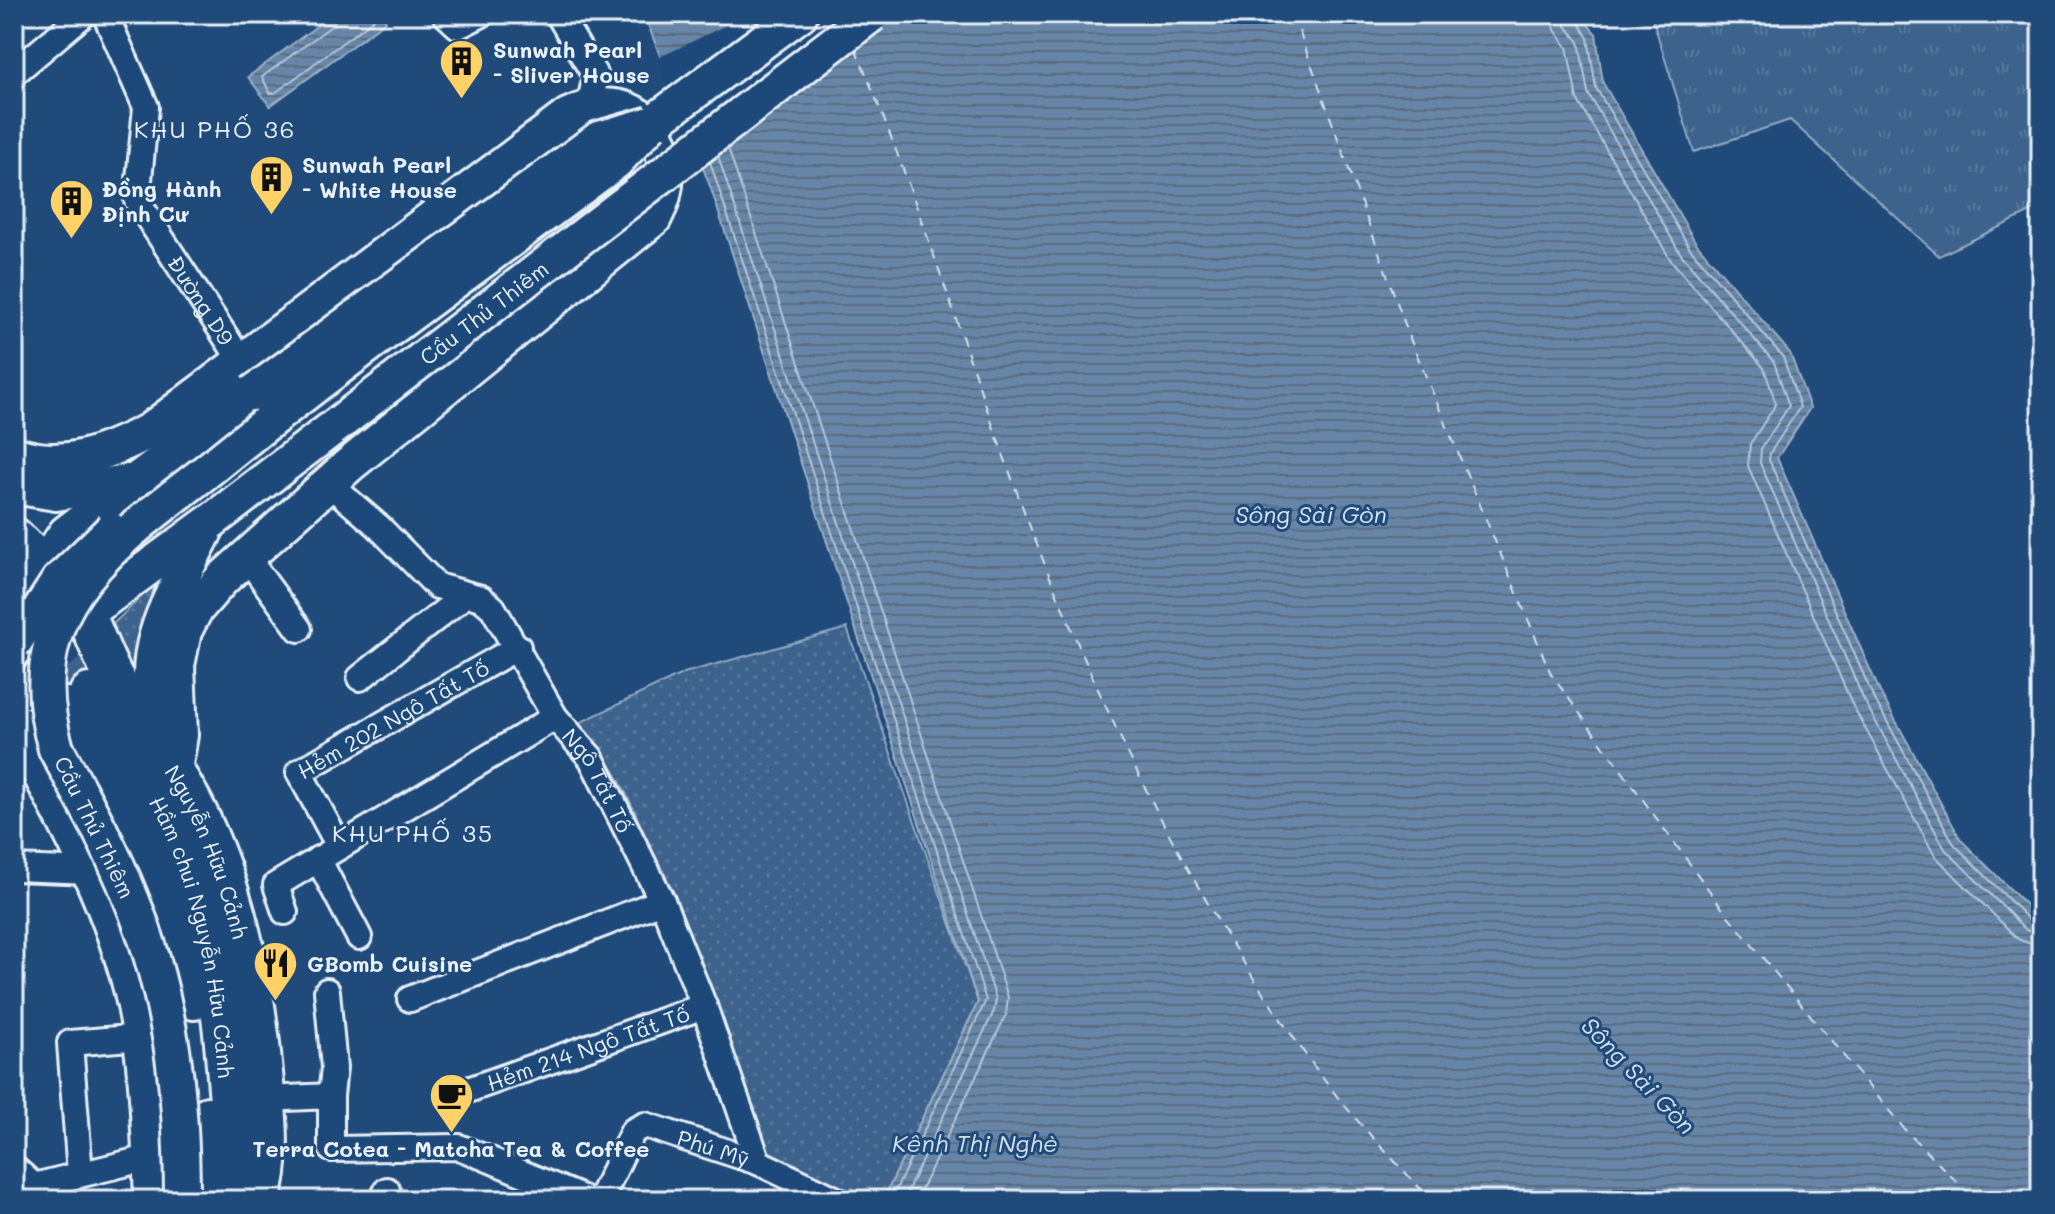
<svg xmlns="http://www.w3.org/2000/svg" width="2055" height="1214" viewBox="0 0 2055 1214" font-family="Mali,sans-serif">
  <defs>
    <pattern id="grass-dots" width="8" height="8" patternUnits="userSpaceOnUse" patternTransform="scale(2)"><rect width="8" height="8" fill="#3c628c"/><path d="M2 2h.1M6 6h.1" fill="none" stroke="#58799d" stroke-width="1.8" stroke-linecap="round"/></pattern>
    <pattern id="park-tufts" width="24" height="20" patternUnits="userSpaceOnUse" patternTransform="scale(2)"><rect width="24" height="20" fill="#3c628c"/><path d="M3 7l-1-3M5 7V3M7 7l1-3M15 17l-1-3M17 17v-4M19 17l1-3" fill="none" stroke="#58799d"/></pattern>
    <pattern id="water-rules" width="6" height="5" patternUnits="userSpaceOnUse" patternTransform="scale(2)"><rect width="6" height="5" fill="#6685a7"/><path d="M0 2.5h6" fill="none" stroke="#596d82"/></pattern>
  </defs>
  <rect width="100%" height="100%" fill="#1f4a7a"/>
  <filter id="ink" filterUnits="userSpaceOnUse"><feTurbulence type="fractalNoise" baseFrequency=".0125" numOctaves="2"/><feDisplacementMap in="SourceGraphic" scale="16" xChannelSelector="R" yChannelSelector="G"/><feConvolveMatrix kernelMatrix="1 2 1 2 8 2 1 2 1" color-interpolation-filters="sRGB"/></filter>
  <g filter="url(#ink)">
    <!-- grass -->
    <g fill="url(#grass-dots)" stroke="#92aac2" stroke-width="2">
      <polygon points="155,584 158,588 135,677 120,649 113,624"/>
      <path d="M847,628L978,1002L883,1200H861L767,1156C735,1062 701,969 662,877C641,825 618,762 577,724L684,673Z"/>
    </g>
    <!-- park -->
    <polygon fill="url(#park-tufts)" stroke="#92aac2" stroke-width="2" points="1651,14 2041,14 2041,207 1939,256 1790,120 1694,152"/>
    <!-- water -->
    <g fill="url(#water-rules)" stroke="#9ab0c7" stroke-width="2">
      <polygon points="333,14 381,14 386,21 270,106 248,77"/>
      <polygon points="644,14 1579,14 1596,34 1603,83 1696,243 1790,353 1810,408 1777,458 1880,692 1961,840 2041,920 2041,1200 883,1200 978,1002 711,189"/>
    </g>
    <!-- pier -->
    <polygon fill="#1f4a7a" points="749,14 887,14 697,162 658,58"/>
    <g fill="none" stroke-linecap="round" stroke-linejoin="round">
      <!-- shore -->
      <g stroke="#b4c6d8" stroke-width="2">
        <polyline points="337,14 334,24 262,77 270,93 275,93 373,20 375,14"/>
        <polyline points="1552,14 1555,30 1567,47 1577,99 1670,259 1764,368 1776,404 1750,444 1748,466 1853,706 1935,856 2018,939 2041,948"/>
        <polyline points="1564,14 1566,26 1579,42 1588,93 1680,253 1774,362 1789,406 1761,449 1760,463 1864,700 1945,849 2026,930 2041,936"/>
        <polyline points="1574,14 1588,38 1596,88 1689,247 1783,357 1800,407 1770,453 1769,460 1873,696 1954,844 2032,923 2041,925"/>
        <polyline points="728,148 1008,997 1006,1015 916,1200"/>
        <polyline points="718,156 996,999 994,1011 903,1200"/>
        <polyline points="710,162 986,1000 891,1200"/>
      </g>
      <!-- ferry -->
      <g stroke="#d4e1ec" stroke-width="2" stroke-dasharray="10 8" stroke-linecap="butt">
        <polyline points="1293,14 1411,341 1551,674 1725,912 1906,1131 1975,1200"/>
        <path d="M855,48C932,228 983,418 1059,599C1128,766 1211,927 1319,1073C1352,1118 1393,1159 1431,1200"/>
      </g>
      <!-- primary-tunnel -->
      <polyline stroke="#3d638d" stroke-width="38" stroke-dasharray="38 19" stroke-linecap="butt" points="35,621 89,693"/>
      <defs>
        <g id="minor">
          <path id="s1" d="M105,14L146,107L137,201L242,362"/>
          <polyline points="445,14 458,26 482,14"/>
          <polyline points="558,14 596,77 589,105"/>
          <polyline points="14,73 84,14"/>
          <path id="s2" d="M328,483L378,526L437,586L481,598L493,608L555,717L591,758L662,901L704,1006L758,1162"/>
          <polyline points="245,555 299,629"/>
          <polyline points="360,678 465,595"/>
          <polyline points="14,704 48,658"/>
          <path id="s3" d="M339,846L299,772L518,647"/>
          <polyline points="318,859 359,937"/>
          <polyline points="14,868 92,871"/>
          <polyline points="285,912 276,885 555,717"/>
          <polyline points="327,991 334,1068 331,1096"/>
          <polyline points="410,999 662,901"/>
          <path id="s4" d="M471,1089L704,1006"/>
          <polyline points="265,1099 331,1096 331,1149 459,1147 587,1200"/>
          <polyline points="14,1168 34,1186"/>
          <polyline points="80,1174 70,1043 141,1037"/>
          <polyline points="34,1186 152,1157"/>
          <polyline points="382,1200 387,1190"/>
          <path id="s5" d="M600,1200L633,1131L645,1125L758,1162L837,1200"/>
        </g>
        <g id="secondary">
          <polyline points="651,124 800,14"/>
          <path d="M14,454C61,472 106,453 149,431L568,116C642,79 689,154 654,218L349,465L222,579L195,610L184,631L177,665L180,735L174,770"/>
          <polyline points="14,486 56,493 127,482"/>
          <polyline points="44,566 66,533 253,393"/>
          <polyline points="92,609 206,525"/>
          <path d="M158,744C136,638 166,613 209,523"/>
        </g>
        <g id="primary">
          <polyline points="14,537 44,566"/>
          <path d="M14,596C26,562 74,553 89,591"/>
          <path id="s6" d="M89,622C97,640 104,660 114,678C138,720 169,759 192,802C235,884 255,981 263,1073C267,1114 273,1160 260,1200"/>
          <path id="s7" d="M89,693C117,733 145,774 167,818C197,879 214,956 222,1024C229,1084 229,1142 245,1200"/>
          <polyline points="68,707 143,839 165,891 194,1000"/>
          <path d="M14,722C61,807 109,893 133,988C150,1056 151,1130 154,1200"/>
          <polyline points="208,1200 208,1116"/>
        </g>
      </defs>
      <!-- minor casing -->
      <use href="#minor" stroke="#e8f1f8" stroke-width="30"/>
      <!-- secondary casing -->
      <use href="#secondary" stroke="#e8f1f8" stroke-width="40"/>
      <!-- primary casing -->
      <use href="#primary" stroke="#e8f1f8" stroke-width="44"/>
      <!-- minor -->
      <use href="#minor" stroke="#1f4a7a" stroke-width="24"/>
      <!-- secondary -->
      <use href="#secondary" stroke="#1f4a7a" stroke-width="34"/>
      <!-- primary -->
      <use href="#primary" stroke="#1f4a7a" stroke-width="38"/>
      <defs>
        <polyline id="tertiary-bridge" points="14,646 57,580 111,528"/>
        <g id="secondary-bridge">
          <polyline points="253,393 599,139 651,124"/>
          <path id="s8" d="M209,523L872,14"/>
          <path d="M182,1200C182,1095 171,994 130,896C110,845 82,797 56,749C40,694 42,641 75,592C109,541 166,504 213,466C343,360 481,263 615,162L651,124"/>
        </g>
      </defs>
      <!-- tertiary-bridge casing -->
      <use href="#tertiary-bridge" stroke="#e8f1f8" stroke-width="36" stroke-linecap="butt"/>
      <!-- secondary-bridge casing -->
      <use href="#secondary-bridge" stroke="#e8f1f8" stroke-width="40" stroke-linecap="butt"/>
      <!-- tertiary-bridge -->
      <use href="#tertiary-bridge" stroke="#1f4a7a" stroke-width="30"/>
      <!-- secondary-bridge -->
      <use href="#secondary-bridge" stroke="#1f4a7a" stroke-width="34"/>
    </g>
  </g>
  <!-- icons -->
  <defs>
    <symbol id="building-pin" viewBox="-11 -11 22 30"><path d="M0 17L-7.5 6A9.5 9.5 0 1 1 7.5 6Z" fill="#ffd166" stroke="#1f4a7a"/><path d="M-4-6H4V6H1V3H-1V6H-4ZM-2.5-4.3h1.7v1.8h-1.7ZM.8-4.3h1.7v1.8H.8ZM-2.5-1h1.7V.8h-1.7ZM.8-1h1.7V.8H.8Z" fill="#111"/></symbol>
    <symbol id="restaurant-pin" viewBox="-11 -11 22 30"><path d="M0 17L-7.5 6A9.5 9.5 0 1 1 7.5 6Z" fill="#ffd166" stroke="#1f4a7a"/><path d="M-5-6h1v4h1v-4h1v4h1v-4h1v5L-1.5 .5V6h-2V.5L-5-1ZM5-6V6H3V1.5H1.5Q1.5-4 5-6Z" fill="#111"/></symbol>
    <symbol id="cafe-pin" viewBox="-11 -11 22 30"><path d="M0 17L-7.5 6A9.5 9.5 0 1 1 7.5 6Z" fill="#ffd166" stroke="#1f4a7a"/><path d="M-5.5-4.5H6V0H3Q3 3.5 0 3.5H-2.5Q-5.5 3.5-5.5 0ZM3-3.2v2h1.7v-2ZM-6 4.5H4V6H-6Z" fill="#111"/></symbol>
  </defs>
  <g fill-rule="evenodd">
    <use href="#building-pin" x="436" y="36" width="51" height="69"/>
    <use href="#building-pin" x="246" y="152" width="51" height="69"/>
    <use href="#building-pin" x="46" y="176" width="51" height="69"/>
    <use href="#restaurant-pin" x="250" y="938" width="51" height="69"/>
    <use href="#cafe-pin" x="426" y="1070" width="51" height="69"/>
  </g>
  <g text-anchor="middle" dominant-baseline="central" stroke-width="6" stroke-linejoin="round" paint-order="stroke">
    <!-- poi labels -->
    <g font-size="22" font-weight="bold" fill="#e8f1f8" stroke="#1f4a7a" text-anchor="start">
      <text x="493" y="49">Sunwah Pearl<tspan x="493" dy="25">- Sliver House</tspan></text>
      <text x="302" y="164">Sunwah Pearl<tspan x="302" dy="25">- White House</tspan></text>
      <text x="102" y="188">Đồng Hành<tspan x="102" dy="25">Định Cư</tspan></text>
      <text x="307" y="963">GBomb Cuisine</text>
      <text x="451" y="1148" text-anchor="middle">Terra Cotea - Matcha Tea &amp; Coffee</text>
    </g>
    <!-- street labels -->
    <g font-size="22" fill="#e8f1f8" stroke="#1f4a7a">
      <text stroke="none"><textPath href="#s1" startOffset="314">Đường D9</textPath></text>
      <text stroke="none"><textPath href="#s8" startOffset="346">Cầu Thủ Thiêm</textPath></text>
      <text stroke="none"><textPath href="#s3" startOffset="192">Hẻm 202 Ngô Tất Tố</textPath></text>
      <text stroke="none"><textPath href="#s2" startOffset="414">Ngô Tất Tố</textPath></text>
      <text transform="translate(95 827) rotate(64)">Cầu Thủ Thiêm</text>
      <text stroke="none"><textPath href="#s6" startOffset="260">Nguyễn Hữu Cảnh</textPath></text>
      <text stroke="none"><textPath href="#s7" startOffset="270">Hầm chui Nguyễn Hữu Cảnh</textPath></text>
      <text stroke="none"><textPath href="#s4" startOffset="124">Hẻm 214 Ngô Tất Tố</textPath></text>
      <text stroke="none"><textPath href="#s5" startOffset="162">Phú Mỹ</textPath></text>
    </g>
    <!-- neighbourhood labels -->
    <g font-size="24" letter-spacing="2" fill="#e8f1f8" stroke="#1f4a7a">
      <text x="215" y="128">KHU PHỐ 36</text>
      <text x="413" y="832">KHU PHỐ 35</text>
    </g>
    <!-- water labels -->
    <g font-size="24" font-style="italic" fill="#d4e1ec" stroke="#1f4a7a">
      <text x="1311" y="513">Sông Sài Gòn</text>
      <text transform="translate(1639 1075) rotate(46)">Sông Sài Gòn</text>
      <text x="975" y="1142">Kênh Thị Nghè</text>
    </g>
  </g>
  <!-- margin -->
  <rect width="2055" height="1214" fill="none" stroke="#1f4a7a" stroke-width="48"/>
  <rect x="24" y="24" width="2007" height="1166" fill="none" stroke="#e8f1f8" stroke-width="3" filter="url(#ink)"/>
</svg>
